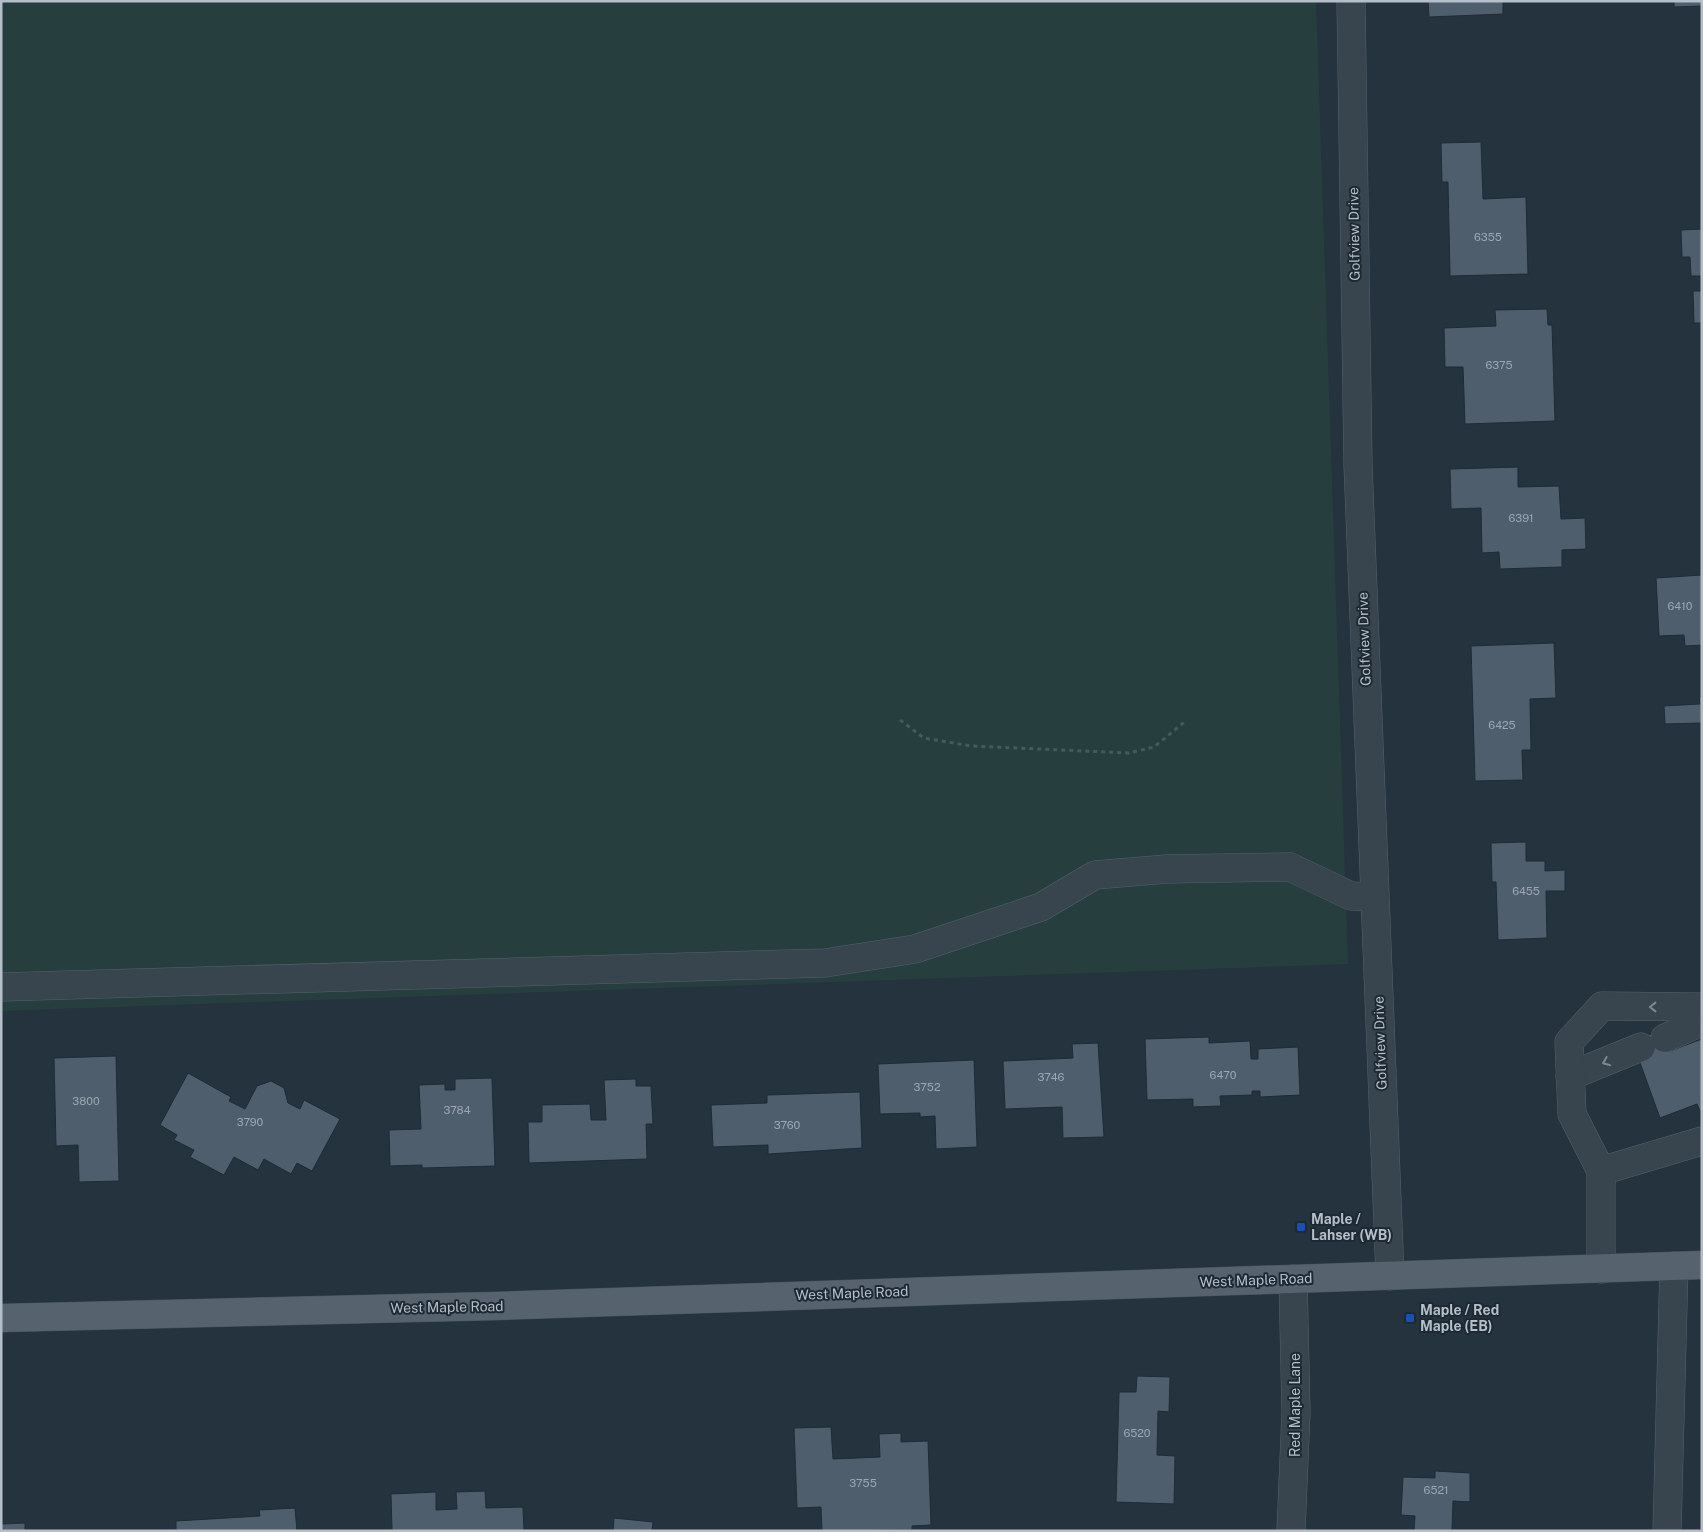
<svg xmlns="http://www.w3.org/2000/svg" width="1703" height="1532" viewBox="0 0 1703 1532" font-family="'Public Sans',sans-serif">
  <rect width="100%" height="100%" fill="#24333e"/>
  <!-- green -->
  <polygon fill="#263f3e" points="1,1 1316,1 1348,964 1,1011"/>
  <!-- building -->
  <g fill="#4f5e6c" stroke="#1f2b35">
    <polygon points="1428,1 1503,1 1503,14 1429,17"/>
    <polygon points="1674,1 1702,1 1702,6 1674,7"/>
    <polygon points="1481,142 1483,199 1526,197 1528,274 1450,276 1448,182 1442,182 1441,143"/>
    <polygon points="1702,229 1702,276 1691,276 1690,257 1682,257 1681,230"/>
    <polygon points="1693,291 1702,291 1702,323 1694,323"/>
    <polygon points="1547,309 1548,325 1552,325 1555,421 1465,424 1463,367 1445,367 1444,328 1496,326 1495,310"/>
    <polygon points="1518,467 1518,487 1559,486 1561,519 1585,518 1586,549 1562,550 1562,567 1500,569 1499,552 1482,553 1481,508 1451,509 1450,469"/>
    <polygon points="1702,575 1702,645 1685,646 1684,635 1659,636 1656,578"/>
    <polygon points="1554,643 1556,698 1530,699 1531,750 1522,750 1523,780 1475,781 1471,646"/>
    <polygon points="1699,697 1702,697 1702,725 1700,723 1665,724 1664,706 1700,704"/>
    <polygon points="1526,842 1526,861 1545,861 1545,871 1565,870 1565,891 1546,891 1547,938 1498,940 1496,882 1492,882 1491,843"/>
    <polygon points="1662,1030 1670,1051 1702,1039 1702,1110 1700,1111 1697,1104 1660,1118 1639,1060 1638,1039"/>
    <polygon points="1209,1037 1209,1043 1250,1041 1251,1059 1258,1059 1258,1049 1298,1047 1300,1095 1260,1097 1260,1091 1252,1091 1252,1095 1220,1096 1221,1106 1193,1107 1193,1099 1147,1100 1145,1039"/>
    <polygon points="1098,1043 1104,1137 1063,1138 1062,1107 1005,1109 1003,1061 1073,1058 1072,1044"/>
    <polygon points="116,1056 119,1181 79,1182 78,1145 56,1146 54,1058"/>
    <polygon points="974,1060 977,1147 936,1149 935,1116 920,1117 920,1113 880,1114 878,1064"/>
    <polygon points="188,1073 231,1097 229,1101 245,1109 257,1086 271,1081 284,1088 288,1103 300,1109 304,1100 340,1119 312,1171 297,1163 291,1174 264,1159 258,1170 234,1157 224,1175 190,1157 194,1150 174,1140 177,1135 160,1125"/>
    <polygon points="492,1078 495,1166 422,1168 422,1165 390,1166 389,1130 421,1129 419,1085 445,1084 445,1090 455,1090 455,1079"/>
    <polygon points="636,1079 636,1086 651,1086 653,1124 646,1124 647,1159 529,1163 528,1122 542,1122 542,1105 590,1104 591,1120 606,1120 604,1080"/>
    <polygon points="860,1092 862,1148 768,1154 768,1145 713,1147 711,1105 767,1103 767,1095"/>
    <polygon points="1137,1376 1170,1377 1169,1412 1158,1411 1157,1455 1175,1456 1174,1504 1116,1502 1119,1392 1136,1392"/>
    <polygon points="831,1427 833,1459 880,1457 879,1434 901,1433 901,1442 928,1441 931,1525 912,1526 912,1530 822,1531 821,1507 797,1508 794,1428"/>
    <polygon points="1435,1471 1470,1473 1470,1502 1453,1501 1452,1531 1414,1531 1415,1516 1401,1515 1403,1477 1435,1478"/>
    <polygon points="485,1491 486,1508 523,1507 524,1531 392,1531 391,1494 436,1492 436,1510 457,1509 456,1492"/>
    <polygon points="295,1508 297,1531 176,1531 176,1521 260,1516 259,1510"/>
    <polygon points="614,1518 653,1522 652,1531 613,1531"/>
    <polygon points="25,1523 25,1531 1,1531 1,1524"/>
  </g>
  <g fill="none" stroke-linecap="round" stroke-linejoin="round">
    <defs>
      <g id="minor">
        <polyline points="1351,1 1358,464 1390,1276"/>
        <polyline points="1,987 825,963 915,949 1041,907 1095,875 1167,869 1290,867 1351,896 1374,897"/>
        <polyline points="1665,1038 1702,1022"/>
        <polyline points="1570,1076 1641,1047"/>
        <polyline points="1601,1171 1702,1141"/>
        <polyline points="1601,1269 1601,1171 1572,1114 1569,1042 1602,1006 1702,1007"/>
        <polyline points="1291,1531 1296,1412 1293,1279"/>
        <polyline points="1667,1531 1674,1266"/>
      </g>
      <polyline id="major" points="1,1318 496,1306 1702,1265"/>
    </defs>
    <!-- minor casing -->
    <use href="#minor" stroke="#56626c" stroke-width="29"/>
    <!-- major casing -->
    <use href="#major" stroke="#44505a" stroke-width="29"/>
    <!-- path -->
    <polyline stroke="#445b5a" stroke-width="3" stroke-dasharray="4 4" stroke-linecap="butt" points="900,720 924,738 971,746 1129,753 1154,747 1187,720"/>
    <!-- minor -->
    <use href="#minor" stroke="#38444e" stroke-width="28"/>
    <!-- major -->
    <use href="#major" stroke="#56636e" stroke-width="28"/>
  </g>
  <!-- one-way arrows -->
  <defs><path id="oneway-chevron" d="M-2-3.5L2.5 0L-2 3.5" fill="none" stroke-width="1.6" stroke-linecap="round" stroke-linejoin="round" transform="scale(1.25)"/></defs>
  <g stroke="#7c8892">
    <use href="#oneway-chevron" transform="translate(1653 1007) rotate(-180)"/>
    <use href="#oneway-chevron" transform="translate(1606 1062) rotate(158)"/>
  </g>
  <!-- markers -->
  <g fill="#1a4fb4" stroke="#1d2933" stroke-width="2">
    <rect x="1296" y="1222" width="10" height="10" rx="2.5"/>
    <rect x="1405" y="1313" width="10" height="10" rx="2.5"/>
  </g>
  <g text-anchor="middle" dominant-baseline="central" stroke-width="4" stroke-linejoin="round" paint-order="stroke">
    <!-- number labels -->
    <g font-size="11" fill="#9ba7b2">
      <text x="1488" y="237">6355</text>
      <text x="1499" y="365">6375</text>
      <text x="1521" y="518">6391</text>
      <text x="1680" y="606">6410</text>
      <text x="1502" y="725">6425</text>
      <text x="1526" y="891">6455</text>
      <text x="1223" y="1075">6470</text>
      <text x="1051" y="1077">3746</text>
      <text x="927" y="1087">3752</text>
      <text x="86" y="1101">3800</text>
      <text x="457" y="1110">3784</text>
      <text x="250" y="1122">3790</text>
      <text x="787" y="1125">3760</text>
      <text x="1137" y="1433">6520</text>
      <text x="863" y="1483">3755</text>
      <text x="1436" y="1490">6521</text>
    </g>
    <!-- street labels -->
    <g font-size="14" fill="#b4bfc9" stroke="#1d2933">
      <text transform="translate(1354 234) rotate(-91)">Golfview Drive</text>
      <text transform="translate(1364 639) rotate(-92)">Golfview Drive</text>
      <text transform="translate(1380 1043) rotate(-92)">Golfview Drive</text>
      <text transform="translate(1256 1280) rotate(-2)">West Maple Road</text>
      <text transform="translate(852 1293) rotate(-2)">West Maple Road</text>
      <text transform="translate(447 1307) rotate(-1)">West Maple Road</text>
      <text transform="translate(1295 1405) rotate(-90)">Red Maple Lane</text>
    </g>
    <!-- poi labels -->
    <g font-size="14" font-weight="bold" fill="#b4bfc9" stroke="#1d2933" text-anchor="start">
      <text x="1311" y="1219">Maple /<tspan x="1311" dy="16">Lahser (WB)</tspan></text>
      <text x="1420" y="1310">Maple / Red<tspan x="1420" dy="16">Maple (EB)</tspan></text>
    </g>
  </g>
  <!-- border -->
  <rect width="1703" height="1532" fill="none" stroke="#b4bfc9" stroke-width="5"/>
</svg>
